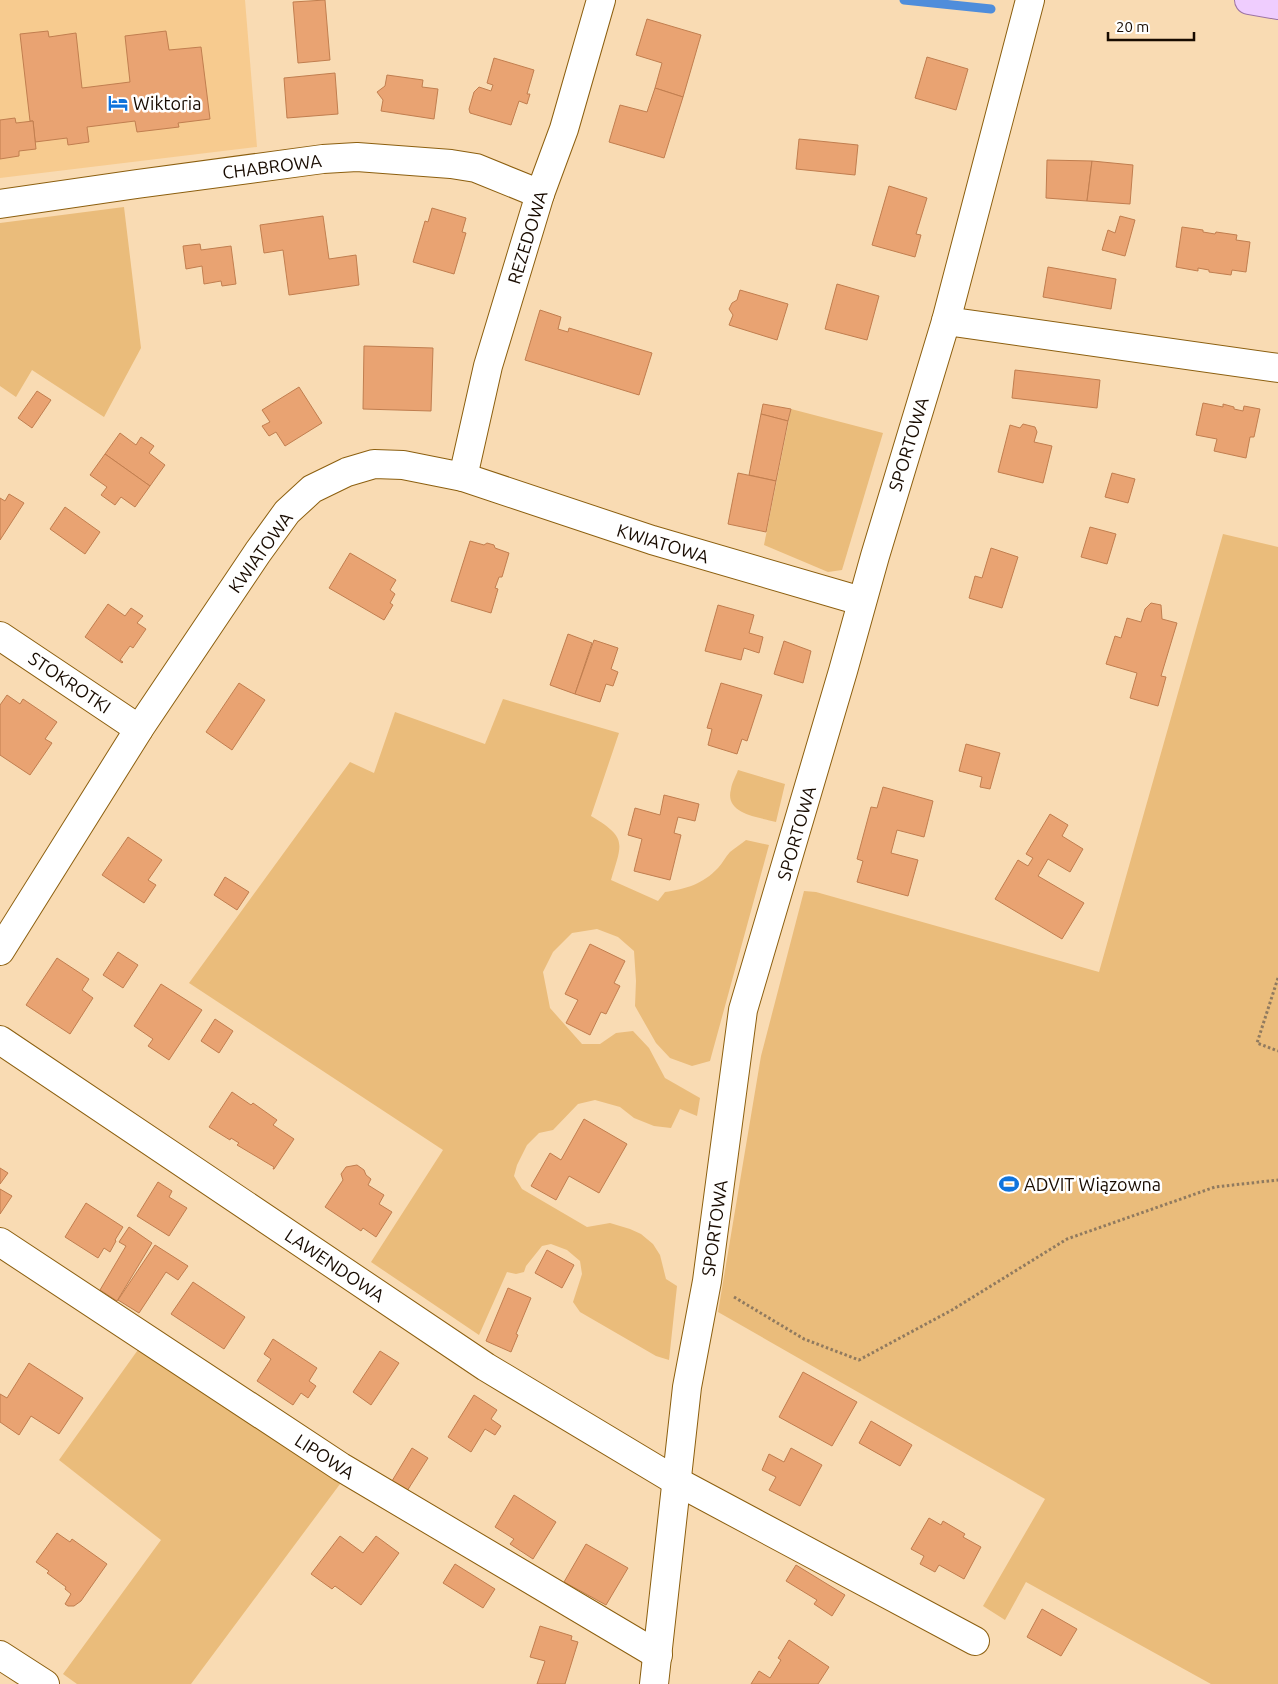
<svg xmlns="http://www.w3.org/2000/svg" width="1278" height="1684" viewBox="0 0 1278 1684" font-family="Ubuntu,sans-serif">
  <rect width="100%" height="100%" fill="#f9dbb3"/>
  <!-- built -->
  <polygon fill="#f7cb8f" points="0,0 245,0 257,147 0,178"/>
  <!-- green -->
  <g fill="#eabc7b">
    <polygon points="124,207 141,348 104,417 32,370 16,397 0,386 0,223"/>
    <polygon points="791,409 883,433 842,570 828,572 764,545"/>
    <polygon points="1223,534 1278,547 1278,1684 1211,1684 1026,1582 1005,1620 983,1606 1045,1499 718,1312 761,1056 804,891 816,892 1099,972"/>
    <path d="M503,699L619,733L591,816C628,838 622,843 611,880L658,901L665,892C686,889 703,884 718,868C723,863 725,857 730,852C735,848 741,844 746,840L769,845L710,1061L692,1066L670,1058L656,1043L635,1006L636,981L634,951L618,937L597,929L572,933L553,952L543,972L550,1008L582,1044H600L616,1033L633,1031L649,1048L665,1078L700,1098L697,1116L680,1109L671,1128L654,1126L634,1118L620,1107L595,1100L578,1104L553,1130L539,1133L527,1145L517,1165L514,1176L522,1189L587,1227L610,1223L630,1229L641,1234L653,1244L660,1255L666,1279L677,1286L669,1360L656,1356L580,1312L573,1302L582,1274L580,1261L567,1250L551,1244L542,1246L526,1266L524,1272L516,1274L507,1272L479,1335L371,1262L443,1150L189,983L350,762L374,773L395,712L485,744Z"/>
    <path d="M738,770L785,784L776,822C758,817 724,814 731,789C732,782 736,776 738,770Z"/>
    <polygon points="140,1347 343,1480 191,1684 77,1684 63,1674 161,1540 59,1460"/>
  </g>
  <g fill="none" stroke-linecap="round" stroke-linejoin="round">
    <!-- stream -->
    <polyline stroke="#4f8ddb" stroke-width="9" points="904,0 991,9"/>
  </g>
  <!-- building -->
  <g fill="#e9a372" stroke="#c17e4f">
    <polygon points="325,0 330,60 298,63 293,2"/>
    <polygon points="647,19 701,35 683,97 655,88 662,63 636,55"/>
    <polygon points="48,31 49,37 76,33 82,88 130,82 125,36 166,31 169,50 201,47 210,119 178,123 179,127 137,132 135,121 87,127 89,142 68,145 67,138 35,142 33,121 30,121 20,34"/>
    <polygon points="927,57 968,69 956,110 915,98"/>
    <polygon points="494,58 534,70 527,94 530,94 527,104 519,101 511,125 470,113 469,109 474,92 479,87 491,91 493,85 487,83"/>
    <polygon points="335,73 338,114 287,118 284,78"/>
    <polygon points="387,75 423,80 422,87 438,89 434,119 381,111 383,100 377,92 385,86"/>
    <polygon points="655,88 683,97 664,158 609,142 620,105 647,112"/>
    <polygon points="15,118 16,123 33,121 36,149 19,151 19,156 0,159 0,120"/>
    <polygon points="799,139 858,145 855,175 796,169"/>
    <polygon points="1047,160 1092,161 1087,201 1046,198"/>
    <polygon points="1092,161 1133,165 1130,204 1087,201"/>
    <polygon points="889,186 927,198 916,234 921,235 915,257 872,245"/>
    <polygon points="432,208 466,218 462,232 466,233 454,274 413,262 425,221 428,222"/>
    <polygon points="323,216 329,259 356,255 359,285 289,295 283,250 264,253 260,225"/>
    <polygon points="1120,216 1135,220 1125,256 1102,250 1108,230 1115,233"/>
    <polygon points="1182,227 1203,230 1203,232 1215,234 1216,232 1237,235 1236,240 1250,242 1246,272 1232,270 1231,275 1209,272 1209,270 1198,268 1198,271 1176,267"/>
    <polygon points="200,244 201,250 231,246 236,284 222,286 221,281 204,284 202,266 186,269 183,246"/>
    <polygon points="1048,267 1116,279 1111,309 1043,297"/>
    <polygon points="837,284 879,296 867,340 825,329"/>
    <polygon points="740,290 788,304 777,340 729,325 733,315 729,309 732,303 737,300"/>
    <polygon points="540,310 561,317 558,329 568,332 569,328 652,353 639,395 525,360"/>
    <polygon points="364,346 433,348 431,411 363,409"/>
    <polygon points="1015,370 1100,380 1097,408 1012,398"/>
    <polygon points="299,387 322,423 285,446 276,432 269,436 262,426 270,422 262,410"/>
    <polygon points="37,391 51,400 32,428 18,418"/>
    <polygon points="1203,403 1223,407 1223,404 1234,407 1234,409 1243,411 1244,406 1260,409 1254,437 1250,437 1246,458 1214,451 1217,439 1196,435"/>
    <polygon points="763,404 791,409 788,421 761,414"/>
    <polygon points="761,414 788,421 776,481 749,475"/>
    <polygon points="1023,424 1035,427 1037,432 1034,442 1052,446 1043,483 998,472 1010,425 1020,428"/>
    <polygon points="120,433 136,445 141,437 154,446 149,453 165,465 150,486 105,454"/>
    <polygon points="105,454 150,486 135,507 121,497 115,505 101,495 107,487 90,475"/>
    <polygon points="738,473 776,481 766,532 728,524"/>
    <polygon points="1112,473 1135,479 1128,503 1105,497"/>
    <polygon points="9,494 24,503 0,540 0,498 5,501"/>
    <polygon points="65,507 100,532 85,554 50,529"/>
    <polygon points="1090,527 1116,534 1107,564 1081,557"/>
    <polygon points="470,541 484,545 487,543 494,545 495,548 509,553 502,577 499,577 495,588 498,589 491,613 451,601"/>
    <polygon points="991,548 1018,557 1002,608 969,598 975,576 982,578"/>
    <polygon points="350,553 396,580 390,590 395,594 390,603 393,605 384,620 329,588"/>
    <polygon points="1151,603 1161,605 1162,619 1177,623 1161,676 1166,677 1158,706 1130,698 1137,673 1106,664 1115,636 1121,638 1127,618 1141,622 1145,609"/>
    <polygon points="108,604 125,616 131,608 143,616 137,623 146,629 133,648 130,646 120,660 123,662 122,663 85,637"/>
    <polygon points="718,605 754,615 749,633 763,637 759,653 744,648 741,660 705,651"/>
    <polygon points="568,634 592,643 575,694 550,685"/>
    <polygon points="594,640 618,648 611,669 618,672 613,686 606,684 600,702 575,694"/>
    <polygon points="784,641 811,651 803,683 774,674"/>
    <polygon points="239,683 265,700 232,750 206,732"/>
    <polygon points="721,683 762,695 747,741 742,739 737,754 708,745 712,729 707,728"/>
    <polygon points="7,695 20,704 23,699 57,722 45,739 52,743 30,775 0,755 0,705"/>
    <polygon points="966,744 1000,753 990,789 980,787 982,777 959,771"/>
    <polygon points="883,787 933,801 924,837 897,830 891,853 918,860 908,896 857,882 863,861 857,859 871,807 877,808"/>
    <polygon points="664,795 699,804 695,821 678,817 674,833 681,835 670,880 634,871 642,839 628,835 635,808 660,815"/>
    <polygon points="1050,814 1068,825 1062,836 1083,849 1070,872 1048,859 1038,876 1084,903 1062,939 995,899 1018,860 1028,866 1033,858 1026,854"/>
    <polygon points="128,837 162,860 148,880 156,885 144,903 102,875"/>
    <polygon points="225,877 249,892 237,910 214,895"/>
    <polygon points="590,944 625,961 614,983 620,986 606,1014 601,1012 590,1035 566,1023 578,1000 565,994"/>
    <polygon points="118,952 138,965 123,988 103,975"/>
    <polygon points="57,958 89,979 82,990 93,998 70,1034 26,1005"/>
    <polygon points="161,984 202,1010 169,1060 148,1046 153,1039 134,1026"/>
    <polygon points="215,1019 233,1031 219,1053 201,1041"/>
    <polygon points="232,1092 251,1105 253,1103 277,1120 273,1125 294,1139 274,1169 273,1169 274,1167 237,1145 239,1143 231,1138 230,1140 209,1127"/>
    <polygon points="584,1119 627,1144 599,1193 569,1176 556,1200 531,1186 550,1153 561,1160"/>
    <polygon points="357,1165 364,1170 366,1175 371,1179 368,1185 384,1195 379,1204 392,1212 376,1237 363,1228 361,1231 325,1207 343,1180 341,1174 346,1167"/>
    <polygon points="0,1168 8,1173 0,1184"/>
    <polygon points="158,1182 172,1191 169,1197 187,1208 169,1236 137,1216"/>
    <polygon points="0,1189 12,1196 0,1214"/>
    <polygon points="86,1203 123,1227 115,1240 116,1241 110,1252 104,1248 98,1258 65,1237"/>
    <polygon points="129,1227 152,1243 117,1301 100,1290 126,1246 119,1242"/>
    <polygon points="155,1245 188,1266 178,1280 166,1272 139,1313 118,1300"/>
    <polygon points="547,1250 574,1265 562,1288 535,1273"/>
    <polygon points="193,1282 245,1317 224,1349 171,1314"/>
    <polygon points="508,1288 531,1298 516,1334 518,1335 511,1352 486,1341"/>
    <polygon points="273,1339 317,1368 309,1381 316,1386 308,1398 301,1393 293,1405 257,1381 271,1359 264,1354"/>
    <polygon points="380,1351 399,1363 371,1405 353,1392"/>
    <polygon points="29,1363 83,1398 59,1434 31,1416 19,1435 0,1422 0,1394 7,1398"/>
    <polygon points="803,1372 857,1402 832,1446 779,1417"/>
    <polygon points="474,1395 497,1410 491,1419 501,1426 495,1435 485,1429 471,1452 448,1437"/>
    <polygon points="871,1421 912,1445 900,1466 859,1443"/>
    <polygon points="412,1448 428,1458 407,1491 392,1481"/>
    <polygon points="791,1448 822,1465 800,1506 769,1490 776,1477 762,1470 769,1454 784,1462"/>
    <polygon points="514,1495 556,1522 533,1559 510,1544 514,1539 495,1527"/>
    <polygon points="929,1518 941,1525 943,1521 965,1534 963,1537 981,1547 964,1579 939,1565 935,1572 920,1564 924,1556 911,1549"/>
    <polygon points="57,1533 70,1542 72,1539 107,1564 81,1601 74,1606 68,1606 65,1604 71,1594 65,1589 66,1587 47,1573 49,1571 36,1562"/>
    <polygon points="340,1536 363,1553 376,1536 399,1553 361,1605 335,1586 332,1589 311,1574"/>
    <polygon points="586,1544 628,1568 606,1605 564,1582"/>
    <polygon points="455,1564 495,1589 483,1608 443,1583"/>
    <polygon points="796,1565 845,1595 832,1616 814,1604 817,1600 786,1581"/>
    <polygon points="1042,1609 1077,1629 1061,1656 1027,1637"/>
    <polygon points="540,1626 572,1636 571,1640 578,1642 565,1684 537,1684 545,1661 530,1657"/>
    <polygon points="789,1640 829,1667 818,1684 751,1684 759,1671 770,1678 781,1660 778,1658"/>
  </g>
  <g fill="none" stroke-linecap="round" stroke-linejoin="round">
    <defs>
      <g id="minor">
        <polyline points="0,204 137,184 323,159 357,157 451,164 476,168 540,194"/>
        <polyline points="946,321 1278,368"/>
        <polyline points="463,477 488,366 540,194 564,129 601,0"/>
        <polyline points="0,636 139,729"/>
        <polyline points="0,951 139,729 258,552 287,512 312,489 347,472 374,464 403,465 463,477 652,540 861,601"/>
        <polyline points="0,1040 486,1367 676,1481 975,1641"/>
        <polyline points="0,1242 341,1467 658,1655"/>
        <polyline points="0,1655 45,1684"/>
        <polyline points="654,1684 687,1387 707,1281 743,1010 843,671 875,556 946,321 1030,0"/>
      </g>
      <polyline id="major" points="1249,0 1278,5"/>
    </defs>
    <!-- minor casing -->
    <use href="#minor" stroke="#8c5f0f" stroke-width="30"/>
    <!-- major casing -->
    <use href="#major" stroke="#9d74a4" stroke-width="30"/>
    <!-- path -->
    <g stroke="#907a5f" stroke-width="3" stroke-dasharray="2.5 2.5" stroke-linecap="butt">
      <polyline points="1278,978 1257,1043 1278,1051"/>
      <polyline points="734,1297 804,1339 859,1360 952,1310 1067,1239 1215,1187 1278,1180"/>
    </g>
    <!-- minor -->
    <use href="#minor" stroke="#fff" stroke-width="28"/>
    <!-- major -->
    <use href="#major" stroke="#efcdfe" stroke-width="28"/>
  </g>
  <!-- icons -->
  <defs>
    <symbol id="hotel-bare" viewBox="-9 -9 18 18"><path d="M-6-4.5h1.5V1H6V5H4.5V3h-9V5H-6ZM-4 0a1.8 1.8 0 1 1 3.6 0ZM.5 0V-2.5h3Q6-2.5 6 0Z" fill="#0f73dc" stroke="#fff" stroke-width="2.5" paint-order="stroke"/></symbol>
    <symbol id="stadium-bare" viewBox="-9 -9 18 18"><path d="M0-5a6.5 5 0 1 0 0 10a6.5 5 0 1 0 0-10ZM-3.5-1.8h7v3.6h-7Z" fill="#0f73dc" stroke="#fff" stroke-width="2.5" paint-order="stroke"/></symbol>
  </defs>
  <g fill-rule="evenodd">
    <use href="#hotel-bare" x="104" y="89" width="28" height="28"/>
    <use href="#stadium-bare" x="995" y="1170" width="28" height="28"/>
  </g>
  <g text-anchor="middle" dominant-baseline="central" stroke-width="5" stroke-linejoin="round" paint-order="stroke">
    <!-- poi labels -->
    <g font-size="18" fill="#180b00" stroke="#fff" text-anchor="start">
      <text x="133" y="103">Wiktoria</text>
      <text x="1024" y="1184">ADVIT Wiązowna</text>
    </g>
    <!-- street labels -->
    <g font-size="18" fill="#180b00" stroke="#fff">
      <text transform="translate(272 166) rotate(-7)">CHABROWA</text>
      <text transform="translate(527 237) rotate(-73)">REZEDOWA</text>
      <text transform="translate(908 444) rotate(-73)">SPORTOWA</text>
      <text transform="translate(663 543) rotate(17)">KWIATOWA</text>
      <text transform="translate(260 552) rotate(-54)">KWIATOWA</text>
      <text transform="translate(70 682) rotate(34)">STOKROTKI</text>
      <text transform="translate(796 833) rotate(-74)">SPORTOWA</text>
      <text transform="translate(714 1228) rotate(-82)">SPORTOWA</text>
      <text transform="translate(335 1265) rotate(34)">LAWENDOWA</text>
      <text transform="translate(325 1456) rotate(33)">LIPOWA</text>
    </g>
  </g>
  <!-- scale -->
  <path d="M1108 32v8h86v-8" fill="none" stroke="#180b00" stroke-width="2.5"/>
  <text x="1116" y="32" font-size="15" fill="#180b00" stroke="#ffffff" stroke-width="4" paint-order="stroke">20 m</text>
</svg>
